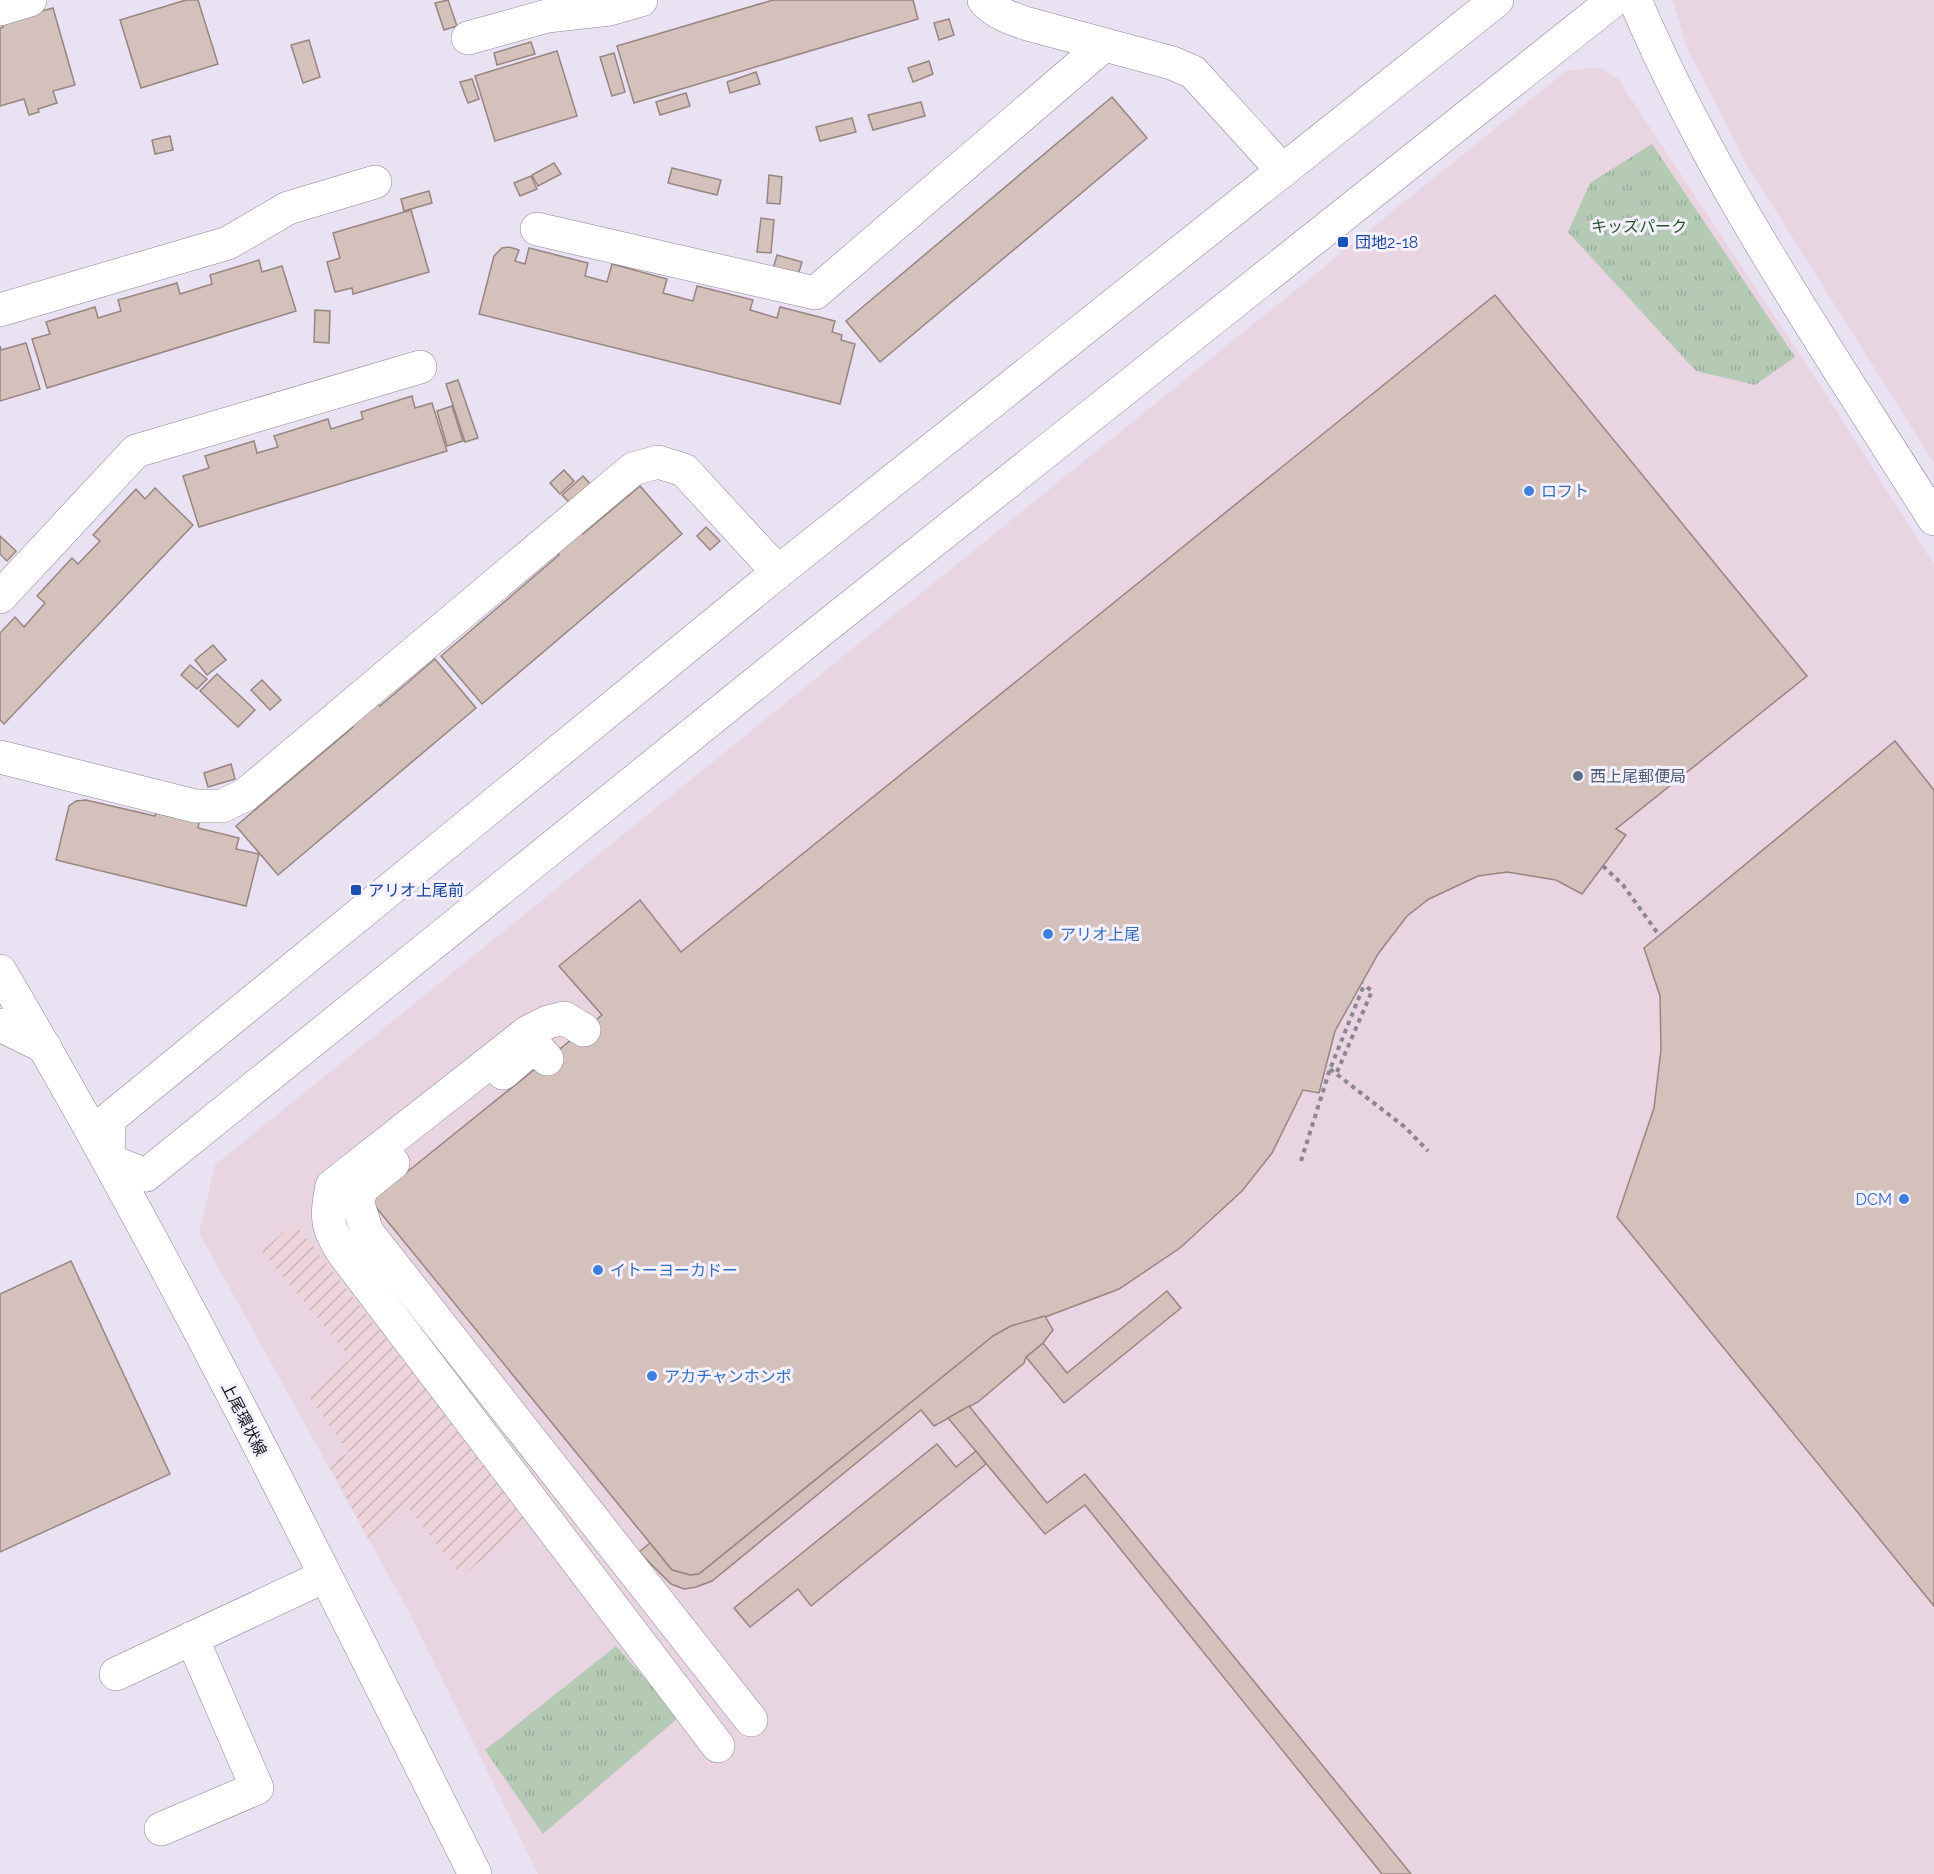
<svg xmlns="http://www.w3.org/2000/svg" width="1934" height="1874" viewBox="0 0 1934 1874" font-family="Raleway,'Noto Sans JP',sans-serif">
  <defs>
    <pattern id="industrial-furrows" width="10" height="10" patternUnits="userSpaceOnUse" patternTransform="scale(1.5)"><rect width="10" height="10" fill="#edd3da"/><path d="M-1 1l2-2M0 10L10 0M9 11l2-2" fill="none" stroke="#cab4ba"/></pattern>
    <pattern id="park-tufts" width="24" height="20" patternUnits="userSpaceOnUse" patternTransform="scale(1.5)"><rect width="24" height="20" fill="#b4cab5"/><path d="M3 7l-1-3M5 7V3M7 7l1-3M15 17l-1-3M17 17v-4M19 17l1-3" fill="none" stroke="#9aac9b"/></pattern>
  </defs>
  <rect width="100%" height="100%" fill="#e8e2f3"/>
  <!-- commercial -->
  <g fill="#e9d4e2">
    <polygon points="1673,0 1934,0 1934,463 1747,165 1686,46"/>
    <polygon points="1600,67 1618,79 1827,396 1934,565 1934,1874 538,1874 409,1612 199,1233 215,1165 1566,71"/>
  </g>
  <!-- industrial -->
  <polygon fill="url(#industrial-furrows)" points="294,1223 530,1520 462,1576 406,1505 368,1538 329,1466 349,1452 307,1394 351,1359 262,1251"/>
  <!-- park -->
  <g fill="url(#park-tufts)">
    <polygon points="1652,144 1795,357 1755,385 1696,371 1568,232 1590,183"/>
    <polygon points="616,1646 679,1717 543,1834 485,1750"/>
  </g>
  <!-- building -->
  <g fill="#d5c1bc" stroke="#988581" stroke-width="1.5">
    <polygon points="186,0 198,0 218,64 141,88 120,20"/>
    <polygon points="448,0 457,26 444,30 435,3"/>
    <polygon points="773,0 913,0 918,19 634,103 617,46"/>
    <polygon points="53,8 75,85 53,91 57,103 38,109 39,112 29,115 24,99 0,106 0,28 3,27 2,22"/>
    <polygon points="949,19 954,35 939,40 934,23"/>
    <polygon points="309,40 320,77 303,83 291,45"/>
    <polygon points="531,42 535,54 497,65 494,53"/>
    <polygon points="557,51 577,116 495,141 475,76"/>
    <polygon points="614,53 625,92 612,96 600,57"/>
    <polygon points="929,61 933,74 913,82 908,68"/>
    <polygon points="756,72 760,84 730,93 727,82"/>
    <polygon points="472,79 479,99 468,103 460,82"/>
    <polygon points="686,93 690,106 660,115 656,102"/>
    <polygon points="1112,97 1147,138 880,362 846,321"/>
    <polygon points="921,102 925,116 873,130 868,115"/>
    <polygon points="852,118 856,132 820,141 816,127"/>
    <polygon points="170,136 173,150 155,154 152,140"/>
    <polygon points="554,163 561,174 538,186 532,175"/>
    <polygon points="672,168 721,180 717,195 668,183"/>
    <polygon points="769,175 782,177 780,204 767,203"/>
    <polygon points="531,176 537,189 520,196 514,183"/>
    <polygon points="429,191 432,203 404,211 401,199"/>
    <polygon points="411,210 429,272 353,294 352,288 335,292 327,262 340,258 333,233"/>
    <polygon points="761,218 774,220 771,253 757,252"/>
    <polygon points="509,247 519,250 515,261 525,264 529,248 588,263 585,276 607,282 612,264 667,279 663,293 693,301 697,286 753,300 750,310 777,318 780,307 835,321 832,332 842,335 841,340 855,344 840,404 479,314 494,256 502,248"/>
    <polygon points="777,255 802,262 798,275 773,269"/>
    <polygon points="259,260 262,272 282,266 296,311 47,388 32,339 50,334 46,322 95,307 98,318 121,311 118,300 177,283 180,294 212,284 210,275"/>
    <polygon points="1495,295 1807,676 1616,829 1626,835 1582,894 1556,880 1507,872 1478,876 1429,899 1407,916 1378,954 1335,1031 1319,1093 1303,1090 1272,1153 1242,1191 1180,1248 1119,1289 1040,1319 1011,1326 993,1336 699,1574 690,1575 672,1570 371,1201 602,1015 559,966 640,900 681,952"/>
    <polygon points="315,310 330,311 329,343 314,342"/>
    <polygon points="26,343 40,389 0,401 0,346 1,350"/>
    <polygon points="458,380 478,438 465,442 446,384"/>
    <polygon points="412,396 415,408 432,403 447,451 199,527 183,476 209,468 205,456 254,441 257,453 278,447 274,436 328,419 331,429 363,419 361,412"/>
    <polygon points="452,406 463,441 447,446 437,411"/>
    <polygon points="564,470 574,481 560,494 550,483"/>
    <polygon points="583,476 594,488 573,506 562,495"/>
    <polygon points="640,486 682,534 482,704 441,656 559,555 556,552 581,531 583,534"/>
    <polygon points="155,488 193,525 4,724 0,720 0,633 15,617 24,627 45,603 37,596 72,558 78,564 100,541 93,535 136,489 145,499"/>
    <polygon points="706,527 720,541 710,550 697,536"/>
    <polygon points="0,536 16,551 7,561 0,554"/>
    <polygon points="213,645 226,660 207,675 195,660"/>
    <polygon points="435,659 476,708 278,875 236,826 353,727 351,724 376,702 380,706"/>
    <polygon points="190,665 207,679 197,689 181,675"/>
    <polygon points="217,674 255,710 238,727 200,691"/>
    <polygon points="262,680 281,700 270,710 251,690"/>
    <polygon points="1895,741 1934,790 1934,1606 1617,1217 1654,1108 1661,1050 1660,996 1644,948"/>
    <polygon points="231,764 235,779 208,787 204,773"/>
    <polygon points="86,800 155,816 156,813 199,823 198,828 239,838 236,849 259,854 246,906 56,860 69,806 76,801"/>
    <polygon points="71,1261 170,1474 0,1552 0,1294"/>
    <polygon points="1167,1291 1181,1308 1064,1403 1026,1357 1043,1343 1067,1373"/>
    <polygon points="1045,1316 1053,1330 1043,1343 1026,1357 1024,1363 978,1402 934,1426 921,1410 712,1581 696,1587 684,1589 671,1584 639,1552 650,1543 672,1570 690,1575 699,1574 993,1336 1011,1326"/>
    <polygon points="969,1406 1047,1503 1085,1474 1411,1874 1382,1874 1085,1505 1045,1534 948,1418"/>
    <polygon points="937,1444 956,1467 976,1451 986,1464 811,1606 798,1589 750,1627 734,1608"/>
  </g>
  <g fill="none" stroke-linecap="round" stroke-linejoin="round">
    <defs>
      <g id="minor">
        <path d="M984,0C995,13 1012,19 1028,24L1172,63L1193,72L1283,171"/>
        <polyline points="1497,0 778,572 109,1119 108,1160 146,1175 819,632 1614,0"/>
        <path d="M1635,0C1713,184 1828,350 1934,519"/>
        <polyline points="0,9 30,0"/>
        <polyline points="468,38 547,16 610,9 641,0"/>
        <polyline points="537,229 815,293 1104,45"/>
        <polyline points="0,310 228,243 288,208 375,182"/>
        <polyline points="0,597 136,451 420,367"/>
        <polyline points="0,757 195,806 222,806 245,795 633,469 658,462 684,470 778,572"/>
        <polyline points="0,1025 45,1047"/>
        <path d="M584,1030L564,1018L548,1022L528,1032L332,1186C326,1218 326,1227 344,1254L718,1746"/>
        <polyline points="503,1073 525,1054 540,1051 547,1059"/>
        <polyline points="393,1163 363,1187 357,1201 367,1232 751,1720"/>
        <polyline points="116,1674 325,1576"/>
        <polyline points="161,1829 257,1788 192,1638"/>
      </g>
      <path id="major" d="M0,971C173,1264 323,1570 475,1874"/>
    </defs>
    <!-- minor casing -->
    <use href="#minor" stroke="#8b8595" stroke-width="34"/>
    <!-- major casing -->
    <use href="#major" stroke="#8b8595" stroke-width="34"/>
    <!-- path -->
    <g stroke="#8a8692" stroke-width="4" stroke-dasharray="4.5 4.5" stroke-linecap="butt">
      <polyline points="1603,866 1623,885 1659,935"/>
      <polyline points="1330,1069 1406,1128 1428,1151"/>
      <polyline points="1337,1072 1372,991 1364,985"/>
      <polyline points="1301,1161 1330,1069 1364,985 1362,983"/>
    </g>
    <!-- minor -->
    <use href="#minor" stroke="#fff" stroke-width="33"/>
    <!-- major -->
    <use href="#major" stroke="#fff" stroke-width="33"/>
  </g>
  <!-- markers -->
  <g fill="#1a4fb4" stroke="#f4f0fd" stroke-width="2">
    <rect x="1337" y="236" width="12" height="12" rx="3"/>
    <rect x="350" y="884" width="12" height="12" rx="3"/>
  </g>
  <g fill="#3f7fe0" stroke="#f4f0fd" stroke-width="2">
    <circle cx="1529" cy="491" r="6"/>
    <circle cx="1048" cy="934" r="6"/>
    <circle cx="1904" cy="1199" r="6"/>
    <circle cx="598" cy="1270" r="6"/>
    <circle cx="652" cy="1376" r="6"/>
  </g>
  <circle fill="#5c6f8a" stroke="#f4f0fd" stroke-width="2" cx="1578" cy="776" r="6"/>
  <g text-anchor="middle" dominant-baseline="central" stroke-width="6" stroke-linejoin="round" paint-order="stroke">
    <!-- park labels -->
    <g font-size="16" fill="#26522b" stroke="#f4f0fd">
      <text x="1639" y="226">キッズパーク</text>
    </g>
    <!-- transit labels -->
    <g font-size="16" fill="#164399" stroke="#f4f0fd" text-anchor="start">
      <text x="1355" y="242">団地2-18</text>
      <text x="368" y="890">アリオ上尾前</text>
    </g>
    <!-- shop labels -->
    <g font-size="16" fill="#366cbe" stroke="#f4f0fd" text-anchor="start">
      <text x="1541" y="491">ロフト</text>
      <text x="1060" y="934">アリオ上尾</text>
      <text x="1892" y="1199" text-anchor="end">DCM</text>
      <text x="610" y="1270">イトーヨーカドー</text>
      <text x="664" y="1376">アカチャンホンポ</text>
    </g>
    <!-- service labels -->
    <g font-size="16" fill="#4e5e75" stroke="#f4f0fd" text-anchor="start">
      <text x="1590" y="776">西上尾郵便局</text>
    </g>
    <!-- street labels -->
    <g font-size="16" fill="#151218" stroke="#f4f0fd">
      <text transform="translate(244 1419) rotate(63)">上尾環状線</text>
    </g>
  </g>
</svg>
